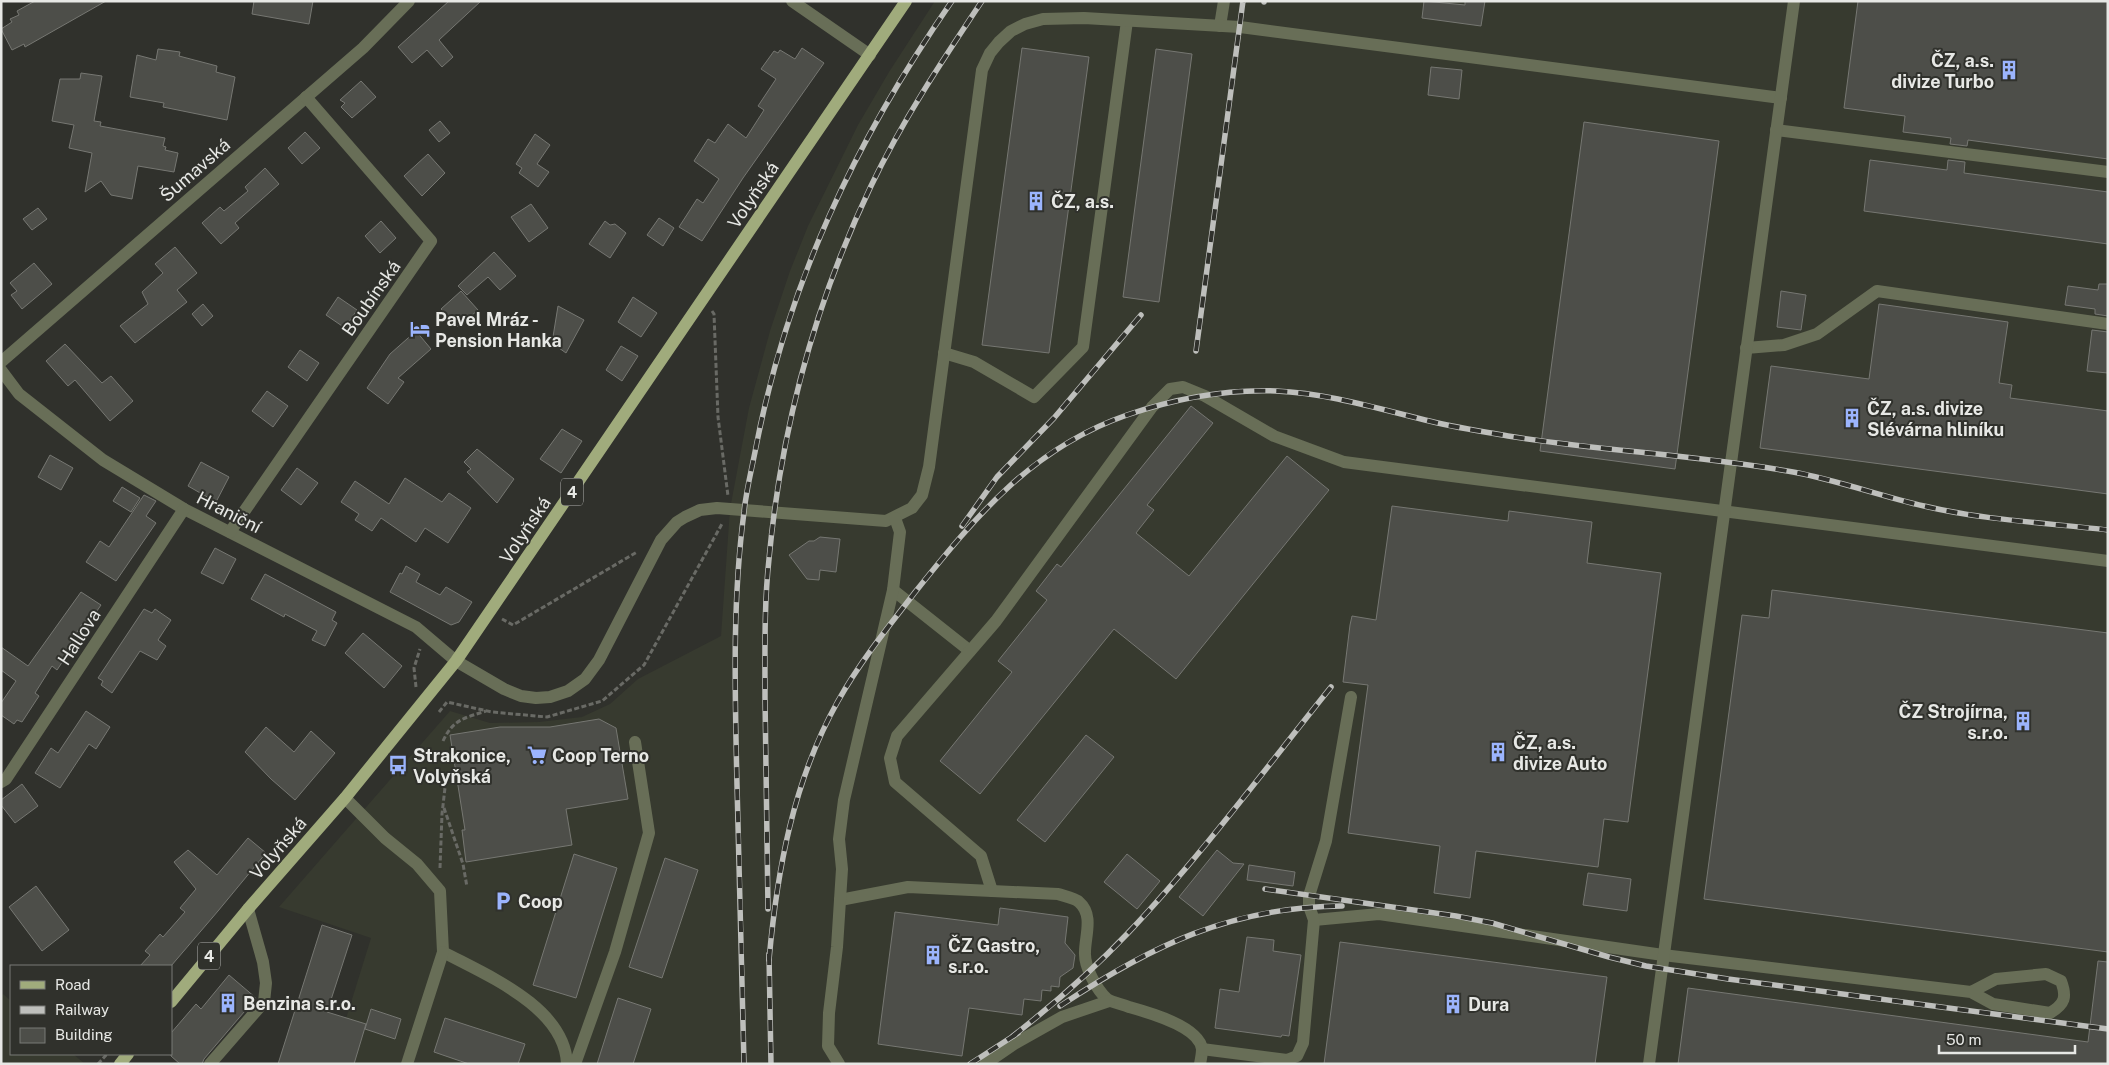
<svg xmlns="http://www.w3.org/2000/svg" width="2109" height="1065" viewBox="0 0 2109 1065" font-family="'Public Sans',sans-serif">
  <rect width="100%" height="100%" fill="#30312c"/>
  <!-- built -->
  <g fill="#373a2f">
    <polygon points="935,1 2108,1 2108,1064 332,1064 371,938 279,907 450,711 490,723 539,722 582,717 610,704 638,679 721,636 730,509 749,408 770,331 790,271 808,226 858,125 889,72"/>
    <polygon points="3,994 11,1001 11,1054 73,1054 85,1064 1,1064 1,996"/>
  </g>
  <!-- building -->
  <g fill="#4d4e49" stroke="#767772">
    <polygon points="35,1 106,1 25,47 24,44 12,50 1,29 12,22 10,19 19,15 17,11"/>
    <polygon points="254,1 313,1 309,24 252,14"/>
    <polygon points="449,1 481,1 439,40 453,57 442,67 427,50 412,63 398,47"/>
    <polygon points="1424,1 1465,5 1465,1 1485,1 1481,26 1422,18"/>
    <polygon points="1858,1 2108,1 2108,159 1968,140 1967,146 1950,144 1951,138 1903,132 1905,116 1844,108"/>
    <polygon points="802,48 824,63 743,178 702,241 679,227 697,199 703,203 719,179 694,161 708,139 715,143 728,124 746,138 764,110 758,106 776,79 761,69 774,51 778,53 780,50 795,59"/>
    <polygon points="1022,48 1089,57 1049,353 982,345"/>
    <polygon points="158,49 180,52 179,56 217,66 216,72 235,77 227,120 163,107 164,103 130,97 137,55 156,60"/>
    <polygon points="1156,49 1192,54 1159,302 1123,297"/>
    <polygon points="1431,67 1462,70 1459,99 1428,95"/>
    <polygon points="81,73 102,76 94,121 101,122 100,126 165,138 163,146 166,147 165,150 178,153 174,172 138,166 132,199 111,195 101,181 85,192 92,153 69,148 74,125 52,121 60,79 80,79"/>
    <polygon points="361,81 376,97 352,118 341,107 345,103 340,100"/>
    <polygon points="440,121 450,133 439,142 429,130"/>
    <polygon points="1584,122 1719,141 1675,469 1540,451"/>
    <polygon points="305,132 320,148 302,164 288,148"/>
    <polygon points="535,134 550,145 537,164 549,172 538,187 519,173 522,168 516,164"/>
    <polygon points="428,154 445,173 422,196 404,176"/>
    <polygon points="1870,160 1947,170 1948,160 1965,162 1964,173 2108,192 2108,244 1864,211"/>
    <polygon points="265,168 279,184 235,223 239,228 221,244 202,223 220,207 224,211 248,191 245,187"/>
    <polygon points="531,204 548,228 529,242 511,217"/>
    <polygon points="38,208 47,219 32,230 23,219"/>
    <polygon points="659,218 674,228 663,246 647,235"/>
    <polygon points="381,221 396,238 380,253 365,236"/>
    <polygon points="605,221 610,225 615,224 626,233 610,258 589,244"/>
    <polygon points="175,247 197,273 177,290 187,302 135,343 120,326 148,304 142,292 163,273 155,264"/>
    <polygon points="494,252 516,276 500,290 488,277 467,295 458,286"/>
    <polygon points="34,263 52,284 22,309 11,295 17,291 10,283"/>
    <polygon points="2099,284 2108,284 2108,316 2095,314 2095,309 2065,305 2068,286 2098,290"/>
    <polygon points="461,291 478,310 458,327 441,309"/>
    <polygon points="1781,291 1806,295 1801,330 1777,327"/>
    <polygon points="338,297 357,310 345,328 326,315"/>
    <polygon points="633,297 657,313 641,337 618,322"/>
    <polygon points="203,304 213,316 202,326 192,314"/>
    <polygon points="1879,304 2008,322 1999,383 2012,385 2010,398 2108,411 2108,494 1760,448 1771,366 1869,379"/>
    <polygon points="558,306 584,320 566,353 552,343"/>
    <polygon points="2092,330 2108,332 2108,373 2087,371"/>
    <polygon points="416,331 431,349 398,378 404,382 388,404 367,388 390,354"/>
    <polygon points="65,344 102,383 111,376 133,401 110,421 75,380 68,386 46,361"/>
    <polygon points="621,346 638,356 622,381 606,370"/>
    <polygon points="300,350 319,363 307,381 288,367"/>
    <polygon points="267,391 288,406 273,427 252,411"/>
    <polygon points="1191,406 1213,423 1147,505 1154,510 1136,533 1189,576 1287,456 1329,490 1176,679 1114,629 980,794 940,761 1012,672 998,661 1047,600 1036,591 1057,564 1061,567"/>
    <polygon points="562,429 582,441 561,473 540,459"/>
    <polygon points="477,449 514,479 497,503 467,472 471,469 464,462"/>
    <polygon points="50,455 73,468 61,490 38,477"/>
    <polygon points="201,462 229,477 216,502 188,486"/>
    <polygon points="297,468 318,483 301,505 281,490"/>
    <polygon points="405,478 442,502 449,493 471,508 448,543 425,528 416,542 381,518 372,531 355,520 359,514 341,502 355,481 389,504"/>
    <polygon points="122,487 140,498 131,512 113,501"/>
    <polygon points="144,495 156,501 146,516 156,523 116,581 86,562 100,541 109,547"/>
    <polygon points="1392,506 1508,521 1509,511 1592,522 1587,563 1661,573 1628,822 1604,819 1598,867 1476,851 1470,898 1434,893 1440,846 1348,833 1368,685 1343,682 1350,625 1352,616 1376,620"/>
    <polygon points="820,537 840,539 836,572 820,570 819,580 807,579 789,555 809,541 814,541"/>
    <polygon points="215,548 236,559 223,584 201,573"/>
    <polygon points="406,566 420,574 416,582 440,595 446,587 472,602 459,622 451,625 390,592 400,573 402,574"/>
    <polygon points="265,574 336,612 332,620 337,623 325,646 312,640 317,631 285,614 284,617 251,599"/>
    <polygon points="1772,590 2108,633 2108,952 1704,899 1742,615 1769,618"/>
    <polygon points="81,592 101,605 86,627 82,624 69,645 71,649 57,670 52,666 35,693 39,696 22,722 17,720 14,724 1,715 1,703 16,681 1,670 1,647 28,666"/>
    <polygon points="144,609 152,613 155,609 171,620 158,640 166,646 157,660 140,651 112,693 101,685 103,681 98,678"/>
    <polygon points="363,633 402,666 384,688 345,653"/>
    <polygon points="86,711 110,727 96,749 89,744 60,788 35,773 51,748 58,753"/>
    <polygon points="599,719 616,728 628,799 566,809 572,845 466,862 462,830 465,830 450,735 500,727 550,727"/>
    <polygon points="266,727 294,752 311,731 335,753 295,800 271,779 245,752"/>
    <polygon points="1086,735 1114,757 1045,842 1017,820"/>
    <polygon points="22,784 38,806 15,823 1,805 1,800"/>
    <polygon points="248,838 266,853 218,911 171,966 140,966 150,955 145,951 160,934 163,937 185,912 180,908 196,889 174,862 188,850 217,875"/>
    <polygon points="1217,850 1233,863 1244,864 1203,916 1179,897"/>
    <polygon points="574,854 617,868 576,998 533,985"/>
    <polygon points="1127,854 1160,881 1137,909 1104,882"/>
    <polygon points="665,858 698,870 662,978 629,967"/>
    <polygon points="1249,865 1295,872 1293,886 1247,880"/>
    <polygon points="1588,873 1631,879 1627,911 1583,905"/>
    <polygon points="36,886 69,930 42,951 9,907"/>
    <polygon points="1000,908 1068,917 1065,943 1075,955 1073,968 1060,977 1059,987 1051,986 1051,991 1042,990 1041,1001 1024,999 1022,1015 969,1008 962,1056 878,1044 895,912 998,925"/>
    <polygon points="322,925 352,935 327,1012 366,1024 354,1064 278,1064"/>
    <polygon points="1247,937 1274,940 1273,951 1301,955 1289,1036 1282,1035 1281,1037 1215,1028 1220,989 1239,992"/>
    <polygon points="1340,942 1607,977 1595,1064 1324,1064"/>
    <polygon points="2098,961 2108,962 2108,1064 1678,1064 1688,988 2088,1042"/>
    <polygon points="229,975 256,998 204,1059 202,1064 180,1064 171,1056 171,1033 196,1004 201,1009"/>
    <polygon points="618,998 651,1009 633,1064 597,1064"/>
    <polygon points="371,1009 401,1019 395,1039 365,1029"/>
    <polygon points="445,1018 525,1044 518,1064 469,1064 434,1052"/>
  </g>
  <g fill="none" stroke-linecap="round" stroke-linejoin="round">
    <!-- path -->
    <g stroke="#696a65" stroke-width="3" stroke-dasharray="5 2.5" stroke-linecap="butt">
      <polyline points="712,311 714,314 718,417 728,496"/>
      <polyline points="502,619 513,625 637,552"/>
      <polyline points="416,687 414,668 420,649"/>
      <polyline points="439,712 447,702 492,712 547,717 602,701 644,665 723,522"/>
      <path d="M443,741C453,719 465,718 486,711"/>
      <polyline points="444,808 463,864 467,887"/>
      <polyline points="440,868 442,814 446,779"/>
      <polyline points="98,1064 107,1054"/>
    </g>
    <!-- minor -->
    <g stroke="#686e57" stroke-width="12">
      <polyline points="792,1 870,55"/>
      <polyline points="1220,26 1224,1"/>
      <polyline points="1776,130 2108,172"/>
      <polyline points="1746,348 1784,345 1817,334 1877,291 2108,324"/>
      <polyline points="944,353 974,362 1034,397 1083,347 1127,21"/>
      <polyline points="1,362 363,48 409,1"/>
      <polyline points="1,370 19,394 103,460 184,509 416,627 456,661 504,689 521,696 536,698 550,697 568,691 585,679 599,660 661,540 677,522 685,517 700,510 717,508 886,521 912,508 922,495 929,467 982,70 990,53 999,42 1011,31 1025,24 1043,19 1084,18 1240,27 1781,98"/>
      <polyline points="230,532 431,241 306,97"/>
      <polyline points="893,590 970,651"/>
      <polyline points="1,782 6,779 184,509"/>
      <path d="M345,798L385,838L417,864L440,891L443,952C486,975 565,1007 567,1064"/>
      <polyline points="992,891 981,856 895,782 890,758 897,736 996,621 1152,407 1170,389 1183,387 1205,396 1274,436 1344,462 2108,561"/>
      <path d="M840,900L908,887L1058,894C1064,896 1075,898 1079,902C1094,915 1085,936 1085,952C1084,967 1097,990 1107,999C1113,1003 1122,1004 1129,1007C1147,1012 1199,1026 1202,1049C1202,1053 1201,1059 1200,1064"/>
      <path d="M1314,920L1379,914L1663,955L1971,992L1996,979L2046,974L2061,981C2067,997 2065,1004 2050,1013L1993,1004L1971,992"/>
      <polyline points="1202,1049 1287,1060 1297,1056 1303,1043 1314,920 1309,906 1309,896 1326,841 1351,697"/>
      <polyline points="210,1064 264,1002 266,983 263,962 248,909"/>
      <polyline points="407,1064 443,952"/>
      <polyline points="575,1064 615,952 649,833 635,742"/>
      <polyline points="839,1064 828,1046 829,1013 837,947 842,869 839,839 844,800 893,590 900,532 895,518"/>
      <polyline points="985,1064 1014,1044 1062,1017 1109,1001"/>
      <polyline points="1649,1064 1794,1"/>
    </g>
    <!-- major -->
    <g stroke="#a0ab7c" stroke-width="12">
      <polyline points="171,1002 248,909 345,798 456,661 906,1"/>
      <polyline points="120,1064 128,1054"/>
    </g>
    <defs>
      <g id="rail">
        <polyline points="1264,2 1264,1"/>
        <polyline points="1196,351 1243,1"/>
        <polyline points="962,526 997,477 1054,418 1141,315"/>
        <polyline points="1265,889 1456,916 1492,923 1609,957 1646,966 1728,979 2108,1029"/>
        <path d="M768,909C767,838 766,768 765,698C765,651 764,605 769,559C781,429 815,303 871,186C902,121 942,61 982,1"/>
        <polyline points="769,954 771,1064"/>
        <path d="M769,960C777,871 793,781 838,701C860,662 888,627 916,591C976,516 1032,448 1127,415C1174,399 1226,389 1276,391C1326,393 1376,408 1425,420C1452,427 1480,431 1508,436C1602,451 1698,455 1793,472C1837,480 1880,496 1924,506C1983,520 2047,523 2108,530"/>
        <path d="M1060,1006C1151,946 1230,907 1342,906"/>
        <path d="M1013,1036C1054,1004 1093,970 1128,933C1201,856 1265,769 1331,687"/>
        <path d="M744,1064C742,971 740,878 737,785C735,694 732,603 744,512C746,492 751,472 755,452C787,284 855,141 952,1"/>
        <polyline points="970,1064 1018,1033"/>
      </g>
    </defs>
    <!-- rail casing -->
    <use href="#rail" stroke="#bebfbc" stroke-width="5.5"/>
    <!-- rail -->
    <use href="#rail" stroke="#30312c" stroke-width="4" stroke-dasharray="11" stroke-linecap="butt"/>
  </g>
  <!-- icons -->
  <defs>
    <symbol id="building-bare" viewBox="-9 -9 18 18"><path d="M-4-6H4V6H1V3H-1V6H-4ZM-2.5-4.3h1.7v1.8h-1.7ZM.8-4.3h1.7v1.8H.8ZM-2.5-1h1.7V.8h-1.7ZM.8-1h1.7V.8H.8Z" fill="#9bb4fd" stroke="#30312c" stroke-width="2.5" paint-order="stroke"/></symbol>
    <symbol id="hotel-bare" viewBox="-9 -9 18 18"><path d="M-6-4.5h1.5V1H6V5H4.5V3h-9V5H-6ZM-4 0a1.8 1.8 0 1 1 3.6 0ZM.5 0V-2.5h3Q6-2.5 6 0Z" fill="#9bb4fd" stroke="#30312c" stroke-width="2.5" paint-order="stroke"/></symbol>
    <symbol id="supermarket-bare" viewBox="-9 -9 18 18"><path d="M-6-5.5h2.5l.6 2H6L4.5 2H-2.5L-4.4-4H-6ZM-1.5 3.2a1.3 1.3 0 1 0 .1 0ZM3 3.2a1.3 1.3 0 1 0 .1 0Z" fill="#9bb4fd" stroke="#30312c" stroke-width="2.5" paint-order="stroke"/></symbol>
    <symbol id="bus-bare" viewBox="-9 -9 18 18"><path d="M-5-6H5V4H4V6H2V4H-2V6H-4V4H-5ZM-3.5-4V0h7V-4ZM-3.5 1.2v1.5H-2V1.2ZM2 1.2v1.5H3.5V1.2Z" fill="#9bb4fd" stroke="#30312c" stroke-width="2.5" paint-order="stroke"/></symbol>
    <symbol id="parking-bare" viewBox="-9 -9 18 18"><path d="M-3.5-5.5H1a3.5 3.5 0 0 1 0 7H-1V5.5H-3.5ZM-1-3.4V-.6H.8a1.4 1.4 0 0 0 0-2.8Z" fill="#9bb4fd" stroke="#30312c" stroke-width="2.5" paint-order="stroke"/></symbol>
  </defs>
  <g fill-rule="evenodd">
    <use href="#building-bare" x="1995" y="56" width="28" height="28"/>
    <use href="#building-bare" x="1022" y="187" width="28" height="28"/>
    <use href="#hotel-bare" x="406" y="315" width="28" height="28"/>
    <use href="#building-bare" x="1838" y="404" width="28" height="28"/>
    <use href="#building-bare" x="2009" y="707" width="28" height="28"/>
    <use href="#building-bare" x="1484" y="738" width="28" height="28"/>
    <use href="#supermarket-bare" x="523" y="741" width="28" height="28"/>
    <use href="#bus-bare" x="384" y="751" width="28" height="28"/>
    <use href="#parking-bare" x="489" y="887" width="28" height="28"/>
    <use href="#building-bare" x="919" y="941" width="28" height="28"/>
    <use href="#building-bare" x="214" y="989" width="28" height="28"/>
    <use href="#building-bare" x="1439" y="990" width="28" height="28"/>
  </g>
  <g text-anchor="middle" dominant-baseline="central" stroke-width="4" stroke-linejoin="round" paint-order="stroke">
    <!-- shield labels -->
    <g fill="#30312c" stroke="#b0b1ae" stroke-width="1">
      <rect x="561" y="478.5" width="22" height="27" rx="4"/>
      <rect x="198" y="942.5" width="22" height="27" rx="4"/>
    </g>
    <g font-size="16" font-weight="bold" fill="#e7e8e5">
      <text x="572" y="492">4</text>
      <text x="209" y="956">4</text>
    </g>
    <!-- poi labels -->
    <g font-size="18" font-weight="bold" fill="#e7e8e5" stroke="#30312c" text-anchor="start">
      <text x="1994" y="60" text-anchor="end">ČZ, a.s.<tspan x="1994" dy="21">divize Turbo</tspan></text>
      <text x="1051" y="201">ČZ, a.s.</text>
      <text x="435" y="319">Pavel Mráz -<tspan x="435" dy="21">Pension Hanka</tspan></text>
      <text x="1867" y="408">ČZ, a.s. divize<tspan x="1867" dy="21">Slévárna hliníku</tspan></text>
      <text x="2008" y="711" text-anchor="end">ČZ Strojírna,<tspan x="2008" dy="21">s.r.o.</tspan></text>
      <text x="1513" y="742">ČZ, a.s.<tspan x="1513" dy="21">divize Auto</tspan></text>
      <text x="413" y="755">Strakonice,<tspan x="413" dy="21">Volyňská</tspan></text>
      <text x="552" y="755">Coop Terno</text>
      <text x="518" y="901">Coop</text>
      <text x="948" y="945">ČZ Gastro,<tspan x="948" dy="21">s.r.o.</tspan></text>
      <text x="243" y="1003">Benzina s.r.o.</text>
      <text x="1468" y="1004">Dura</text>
    </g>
    <!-- street labels -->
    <g font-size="18" fill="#e7e8e5" stroke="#30312c">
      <text transform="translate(195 170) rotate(-41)">Šumavská</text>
      <text transform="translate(753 195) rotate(-56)">Volyňská</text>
      <text transform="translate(371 298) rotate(-55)">Boubínská</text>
      <text transform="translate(229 512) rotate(27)">Hraniční</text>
      <text transform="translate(525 530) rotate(-56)">Volyňská</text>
      <text transform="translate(79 637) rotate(-57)">Hallova</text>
      <text transform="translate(278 848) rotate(-49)">Volyňská</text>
    </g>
  </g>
  <!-- border -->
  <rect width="2109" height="1065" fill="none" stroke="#e7e8e5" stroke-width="5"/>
  <!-- legend -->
  <rect x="10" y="965" width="162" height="90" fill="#30312c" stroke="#797a76"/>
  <rect x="20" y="981" width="25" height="8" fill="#a0ab7c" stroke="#797a76"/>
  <text x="55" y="990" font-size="15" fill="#e7e8e5">Road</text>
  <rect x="20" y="1006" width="25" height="8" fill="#bebfbc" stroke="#797a76"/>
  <text x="55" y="1015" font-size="15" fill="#e7e8e5">Railway</text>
  <rect x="20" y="1028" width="25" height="15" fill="#4d4e49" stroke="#797a76"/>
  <text x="55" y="1040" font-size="15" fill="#e7e8e5">Building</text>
  <!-- scale -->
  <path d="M1939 1045v8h136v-8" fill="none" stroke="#e7e8e5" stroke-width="2.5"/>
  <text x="1946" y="1045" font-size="15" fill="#e7e8e5" stroke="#30312c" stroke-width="4" paint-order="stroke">50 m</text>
</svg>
